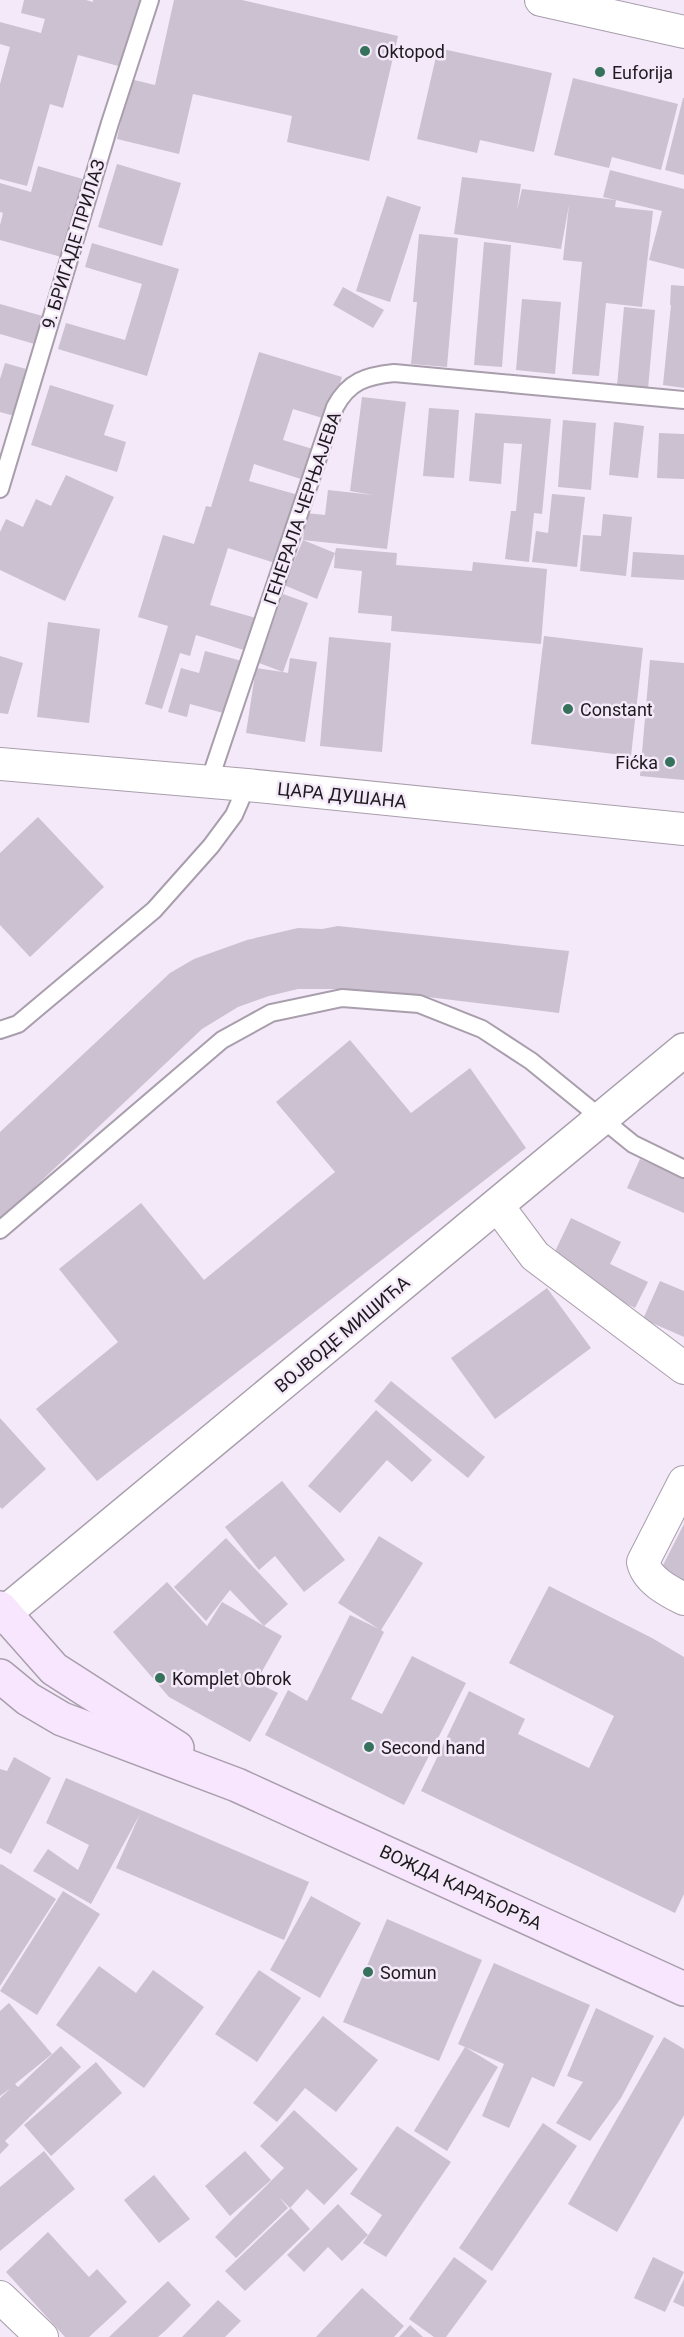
<svg xmlns="http://www.w3.org/2000/svg" width="684" height="2337" viewBox="0 0 684 2337" font-family="Roboto,sans-serif">
  <rect width="100%" height="100%" fill="#f4e9f8"/>
  <!-- building -->
  <g fill="#ccc1d0">
    <polygon points="24,0 86,0 93,2 93,0 141,0 122,67 78,55 63,108 50,104 27,186 0,179 0,84 10,47 0,44 0,22 41,33 45,19 21,13"/>
    <polygon points="174,0 242,0 398,36 369,161 287,142 292,116 193,94 179,154 117,139 130,79 155,85"/>
    <polygon points="438,48 552,73 534,152 480,140 477,153 417,139"/>
    <polygon points="573,78 678,104 661,170 612,157 609,168 554,155"/>
    <polygon points="683,98 684,98 684,175 665,170"/>
    <polygon points="117,164 181,183 162,246 98,227"/>
    <polygon points="38,166 86,180 65,258 0,240 0,225 3,213 0,212 0,183 31,192"/>
    <polygon points="610,170 684,189 684,269 649,260 662,211 603,197"/>
    <polygon points="462,177 521,184 517,210 522,189 616,200 615,207 653,211 642,307 606,303 599,376 572,374 582,262 563,260 569,205 561,249 454,234"/>
    <polygon points="387,196 421,207 390,302 356,291"/>
    <polygon points="419,234 458,238 447,367 411,364 417,302 413,302"/>
    <polygon points="484,242 511,245 502,367 474,365"/>
    <polygon points="92,243 179,269 147,376 58,349 66,323 125,340 142,284 85,267"/>
    <polygon points="671,285 684,286 684,388 663,385 671,305 670,305"/>
    <polygon points="343,287 384,310 373,328 333,305"/>
    <polygon points="522,299 561,302 555,374 516,370"/>
    <polygon points="0,304 46,317 38,345 0,334"/>
    <polygon points="624,307 655,310 648,389 617,386"/>
    <polygon points="259,352 342,377 329,420 293,409 283,440 316,450 307,481 254,464 249,481 302,496 281,565 228,548 210,605 260,619 250,652 196,635 190,656 180,653 162,709 145,704 168,626 138,617 163,535 194,544 206,506 211,507"/>
    <polygon points="5,363 33,371 18,417 0,412 0,379"/>
    <polygon points="50,385 114,405 104,435 126,442 117,472 31,445"/>
    <polygon points="362,397 406,402 387,549 303,540 306,513 325,515 328,490 373,495 350,491"/>
    <polygon points="429,408 459,410 454,478 423,476"/>
    <polygon points="475,413 551,419 542,514 534,513 529,562 505,559 511,511 516,511 522,444 504,443 501,484 469,481"/>
    <polygon points="563,420 596,423 591,490 558,487"/>
    <polygon points="614,422 644,426 638,478 609,475"/>
    <polygon points="659,433 684,434 684,479 657,478"/>
    <polygon points="66,475 114,497 65,601 0,570 0,532 6,519 23,527 36,499 51,506"/>
    <polygon points="552,494 585,497 577,567 532,562 536,531 548,533"/>
    <polygon points="603,514 632,517 626,576 580,571 583,535 601,536"/>
    <polygon points="303,540 335,553 336,548 397,553 396,565 472,571 473,562 547,569 541,644 391,631 392,616 358,613 362,571 334,568 335,553 317,599 284,585"/>
    <polygon points="633,552 684,555 684,580 631,577"/>
    <polygon points="283,594 308,603 283,672 288,673 290,658 317,662 305,742 246,733 256,668 283,672 259,663"/>
    <polygon points="48,622 100,629 89,723 37,717"/>
    <polygon points="544,636 643,648 631,756 531,744"/>
    <polygon points="329,637 391,643 382,752 320,746"/>
    <polygon points="205,651 242,661 227,714 190,704 187,717 168,712 181,668 199,673"/>
    <polygon points="0,656 23,663 8,714 0,713"/>
    <polygon points="650,660 684,663 684,780 640,776"/>
    <polygon points="38,817 104,887 30,957 0,925 0,853"/>
    <polygon points="338,926 569,951 559,1013 411,995 339,989 298,989 269,996 238,1007 202,1029 0,1220 0,1132 170,973 194,959 247,940 298,928 322,929"/>
    <polygon points="350,1040 411,1113 470,1068 526,1148 97,1481 36,1409 118,1342 59,1269 141,1203 204,1280 335,1172 276,1102"/>
    <polygon points="640,1159 684,1178 684,1213 627,1188"/>
    <polygon points="571,1218 621,1242 610,1264 648,1282 635,1308 548,1266"/>
    <polygon points="660,1281 684,1291 684,1337 643,1319"/>
    <polygon points="547,1288 591,1348 495,1419 451,1358"/>
    <polygon points="391,1381 485,1457 468,1478 374,1401"/>
    <polygon points="376,1410 432,1460 412,1482 387,1460 340,1513 308,1486"/>
    <polygon points="0,1418 46,1469 2,1509 0,1507"/>
    <polygon points="282,1481 345,1560 304,1592 275,1556 259,1570 225,1527"/>
    <polygon points="684,1524 684,1583 660,1571"/>
    <polygon points="379,1536 423,1563 381,1630 384,1632 351,1699 382,1714 412,1656 466,1683 404,1805 265,1735 288,1690 307,1701 350,1615 379,1629 338,1603"/>
    <polygon points="226,1538 288,1604 264,1626 230,1590 206,1621 174,1587"/>
    <polygon points="167,1582 207,1626 222,1602 282,1636 256,1682 278,1693 250,1742 169,1697 113,1632"/>
    <polygon points="549,1586 652,1638 684,1657 684,1894 675,1913 421,1791 469,1691 525,1719 518,1734 589,1768 614,1716 509,1663"/>
    <polygon points="14,1757 51,1778 11,1854 0,1848 0,1769 7,1771"/>
    <polygon points="66,1778 309,1882 284,1940 116,1868 140,1814 91,1904 33,1871 48,1849 78,1870 89,1845 46,1823"/>
    <polygon points="1,1864 56,1899 0,1986 0,1865"/>
    <polygon points="63,1891 100,1914 37,2015 0,1991"/>
    <polygon points="311,1896 361,1923 320,1998 270,1970"/>
    <polygon points="387,1919 482,1960 439,2061 343,2022"/>
    <polygon points="494,1963 590,2005 554,2087 532,2077 509,2128 482,2116 504,2064 465,2047 498,2067 447,2151 414,2131 465,2047 458,2044"/>
    <polygon points="99,1966 136,1993 153,1970 204,2007 144,2088 56,2025"/>
    <polygon points="259,1970 301,1998 257,2062 215,2034"/>
    <polygon points="9,2003 52,2054 15,2084 18,2087 61,2046 81,2067 5,2141 9,2145 0,2154 0,2098 11,2088 0,2096 0,2011"/>
    <polygon points="596,2008 654,2036 621,2098 590,2141 556,2123 583,2082 567,2076"/>
    <polygon points="323,2016 378,2060 336,2112 305,2088 277,2122 253,2103"/>
    <polygon points="664,2037 684,2049 684,2115 617,2232 568,2204"/>
    <polygon points="96,2062 122,2093 51,2156 24,2125"/>
    <polygon points="294,2110 358,2169 324,2205 307,2189 290,2208 279,2197 288,2208 236,2258 215,2237 284,2168 260,2146"/>
    <polygon points="543,2123 577,2146 492,2271 459,2248"/>
    <polygon points="397,2126 451,2162 386,2257 363,2243 382,2215 350,2194"/>
    <polygon points="44,2151 75,2189 0,2251 0,2187"/>
    <polygon points="245,2151 271,2180 230,2216 205,2186"/>
    <polygon points="154,2175 190,2219 159,2243 124,2200"/>
    <polygon points="338,2204 368,2235 342,2261 328,2247 304,2272 287,2255"/>
    <polygon points="291,2208 310,2229 245,2291 225,2271"/>
    <polygon points="48,2232 89,2277 97,2269 127,2302 89,2337 65,2337 6,2272"/>
    <polygon points="454,2257 487,2281 446,2337 434,2337 409,2319"/>
    <polygon points="653,2257 684,2272 665,2312 634,2298"/>
    <polygon points="684,2279 684,2307 673,2302"/>
    <polygon points="168,2281 191,2305 166,2330 158,2337 109,2337"/>
    <polygon points="362,2288 404,2326 394,2337 316,2337"/>
    <polygon points="218,2300 241,2321 225,2337 182,2337"/>
    <polygon points="410,2325 423,2337 399,2337"/>
  </g>
  <g fill="none" stroke-linecap="round" stroke-linejoin="round">
    <defs>
      <g id="service">
        <polyline points="0,489 110,123 150,0"/>
        <path d="M209,782L335,407C349,381 366,376 394,373L684,400"/>
        <polyline points="0,1030 18,1024 154,910 211,846 234,815 247,785"/>
        <polyline points="0,1230 222,1040 271,1013 342,998 419,1004 482,1029 531,1061 633,1144 684,1169"/>
      </g>
      <g id="minor">
        <polyline points="541,0 684,32"/>
        <polyline points="0,764 247,785 684,829"/>
        <polyline points="497,1205 535,1256 684,1368"/>
        <path d="M684,1482L643,1562C647,1580 668,1591 684,1599"/>
        <polyline points="0,2297 42,2337"/>
      </g>
      <polyline id="tertiary" points="0,1617 684,1050"/>
      <g id="secondary">
        <polyline points="0,1608 54,1669 177,1748"/>
        <polyline points="0,1676 28,1699 62,1719 237,1785 684,1989"/>
      </g>
    </defs>
    <!-- service casing -->
    <use href="#service" stroke="#a89eac" stroke-width="20"/>
    <!-- minor casing -->
    <use href="#minor" stroke="#a89eac" stroke-width="34"/>
    <!-- tertiary casing -->
    <use href="#tertiary" stroke="#a89eac" stroke-width="36"/>
    <!-- secondary casing -->
    <use href="#secondary" stroke="#a89eac" stroke-width="36"/>
    <!-- service -->
    <use href="#service" stroke="#fff" stroke-width="16"/>
    <!-- minor -->
    <use href="#minor" stroke="#fff" stroke-width="32"/>
    <!-- tertiary -->
    <use href="#tertiary" stroke="#fff" stroke-width="33"/>
    <!-- secondary -->
    <use href="#secondary" stroke="#f8e5fe" stroke-width="33"/>
  </g>
  <!-- markers -->
  <g fill="#36715b" stroke="#f4e9f8" stroke-width="2">
    <circle cx="365" cy="51" r="6"/>
    <circle cx="600" cy="72" r="6"/>
    <circle cx="568" cy="709" r="6"/>
    <circle cx="670" cy="762" r="6"/>
    <circle cx="160" cy="1678" r="6"/>
    <circle cx="369" cy="1747" r="6"/>
    <circle cx="368" cy="1972" r="6"/>
  </g>
  <g text-anchor="middle" dominant-baseline="central" stroke-width="5" stroke-linejoin="round" paint-order="stroke">
    <!-- poi labels -->
    <g font-size="18" fill="#1e1a1f" stroke="#f4e9f8" text-anchor="start">
      <text x="377" y="51">Oktopod</text>
      <text x="612" y="72">Euforija</text>
      <text x="580" y="709">Constant</text>
      <text x="658" y="762" text-anchor="end">Fićka</text>
      <text x="172" y="1678">Komplet Obrok</text>
      <text x="381" y="1747">Second hand</text>
      <text x="380" y="1972">Somun</text>
    </g>
    <!-- street labels -->
    <g font-size="18" fill="#1e1a1f" stroke="#f4e9f8">
      <text transform="translate(73 244) rotate(-73)">9. БРИГАДЕ ПРИЛАЗ</text>
      <text transform="translate(302 508) rotate(-71)">ГЕНЕРАЛА ЧЕРЊАЈЕВА</text>
      <text transform="translate(342 795) rotate(6)">ЦАРА ДУШАНА</text>
      <text transform="translate(342 1334) rotate(-40)">ВОЈВОДЕ МИШИЋА</text>
      <text transform="translate(461 1887) rotate(25)">ВОЖДА КАРАЂОРЂА</text>
    </g>
  </g>
</svg>
